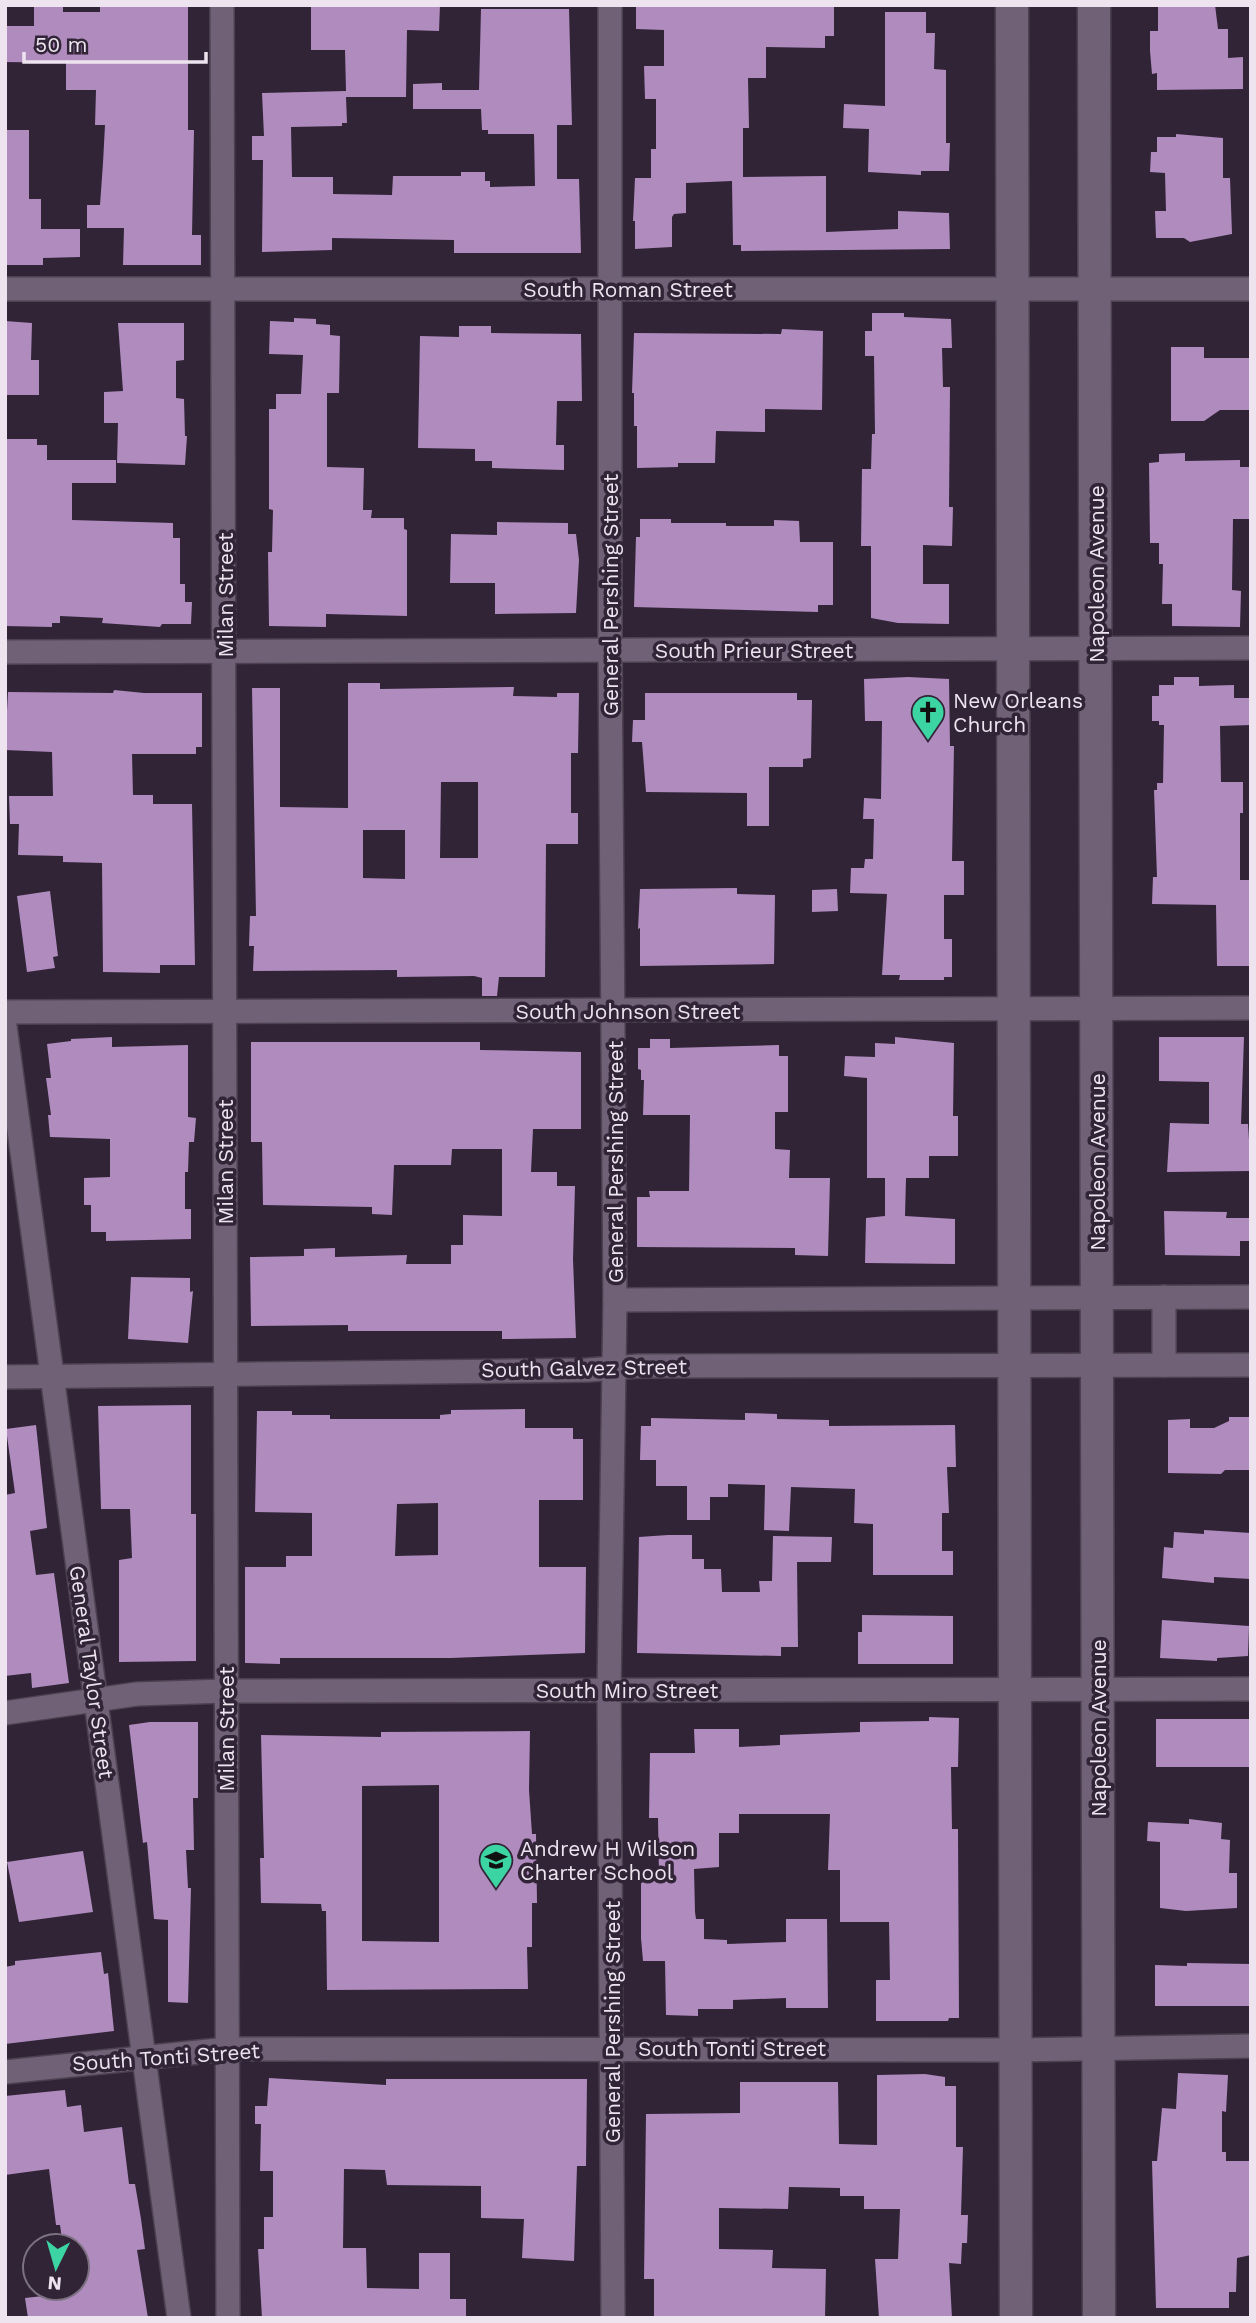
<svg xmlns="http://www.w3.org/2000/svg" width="1256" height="2323" viewBox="0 0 1256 2323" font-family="'Work Sans',sans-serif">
  <rect width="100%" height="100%" fill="#312437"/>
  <!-- building -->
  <g fill="#b08bbe" fill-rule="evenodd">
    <polygon points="34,5 63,5 63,12 100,12 100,5 188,5 188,130 194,130 192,235 201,235 201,265 123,265 124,228 87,228 87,205 100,205 103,163 105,125 95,125 96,90 66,90 66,63 5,62 5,26 34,26"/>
    <polygon points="311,5 440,5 439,31 407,30 406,97 346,97 347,123 342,123 342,126 291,127 292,177 333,177 333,194 392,195 393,176 461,176 461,172 485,172 485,181 490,181 490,187 535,186 534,134 488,134 488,130 482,130 481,109 413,109 413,84 442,83 442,90 479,90 481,9 569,9 572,125 557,125 557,179 579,179 581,253 454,253 454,240 332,238 332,250 262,252 263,160 252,160 252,136 264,136 262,93 346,91 345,50 311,50"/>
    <polygon points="636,5 834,5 834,36 825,36 825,48 766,47 766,78 748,78 749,128 743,128 743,177 826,176 826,232 898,229 898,211 949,213 950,249 741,251 741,245 733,245 732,181 686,183 686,213 674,214 672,217 672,247 635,249 635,221 633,221 635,178 651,178 651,149 656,149 656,99 645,99 644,66 664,66 664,30 636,29"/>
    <polygon points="1158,5 1215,5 1218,29 1228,29 1228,58 1243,57 1243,89 1157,90 1157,73 1152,74 1150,51 1150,31 1158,31"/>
    <polygon points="885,12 926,12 926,33 935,33 934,69 946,70 946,143 950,143 949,171 921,171 921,175 868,172 869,129 843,128 844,104 885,106"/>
    <polygon points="5,130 29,130 29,199 41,199 41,229 80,229 80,257 43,258 43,265 5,265"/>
    <polygon points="1176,134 1223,138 1223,178 1230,178 1232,234 1190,242 1184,238 1156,238 1155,211 1166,211 1165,173 1150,172 1151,152 1157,152 1157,137 1176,137"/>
    <polygon points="872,313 904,313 904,317 951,319 952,348 942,348 943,387 950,387 949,507 953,507 952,546 923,545 923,584 949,584 949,624 898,623 871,618 871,546 861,546 862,469 871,469 872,434 875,434 874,356 865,356 865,331 872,331"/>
    <polygon points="294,318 316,319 316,324 330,325 330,335 340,336 339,393 327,393 327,467 364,468 363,510 372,510 371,518 404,518 404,529 407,530 407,616 326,614 326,627 269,626 268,552 272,552 273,510 269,509 269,409 276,409 276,394 301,394 303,355 269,354 270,321 294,322"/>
    <polygon points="5,321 32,323 31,360 39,360 39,395 5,395"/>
    <polygon points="118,323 184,323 184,360 176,361 176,398 184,399 185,436 187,436 185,465 117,463 118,423 104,423 104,392 123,391"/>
    <polygon points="459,326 491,326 491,333 581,334 582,401 557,401 556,445 564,445 564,470 492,468 492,461 475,461 475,449 418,448 420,336 459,337"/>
    <polygon points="782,329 823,331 822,410 765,409 765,432 716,431 715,463 678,463 678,467 637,468 637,426 634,426 634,393 632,393 634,333 781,334"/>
    <polygon points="1171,347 1204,347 1204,358 1251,358 1251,410 1220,410 1204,421 1171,421"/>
    <polygon points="5,439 37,439 37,445 47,445 47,460 116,460 116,483 72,483 72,520 173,523 173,538 180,538 180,584 185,584 185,602 192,602 191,624 162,624 160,627 102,623 103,618 60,616 60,623 52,623 52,627 5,626"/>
    <polygon points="1185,453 1185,461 1240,460 1240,467 1251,467 1251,519 1233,519 1232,590 1241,591 1240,627 1172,626 1172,604 1162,604 1163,564 1159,564 1159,543 1150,543 1149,463 1159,462 1159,454"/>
    <polygon points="640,519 671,519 671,523 726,523 726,526 774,526 774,520 799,521 800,542 833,542 833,605 818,605 818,612 634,607 636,537 640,537"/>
    <polygon points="497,522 568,523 568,534 576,534 579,560 576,613 495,614 495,583 450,583 451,534 497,535"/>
    <polygon points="908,677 949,679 950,746 954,746 952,861 964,861 964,895 944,895 944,939 952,939 952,977 944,977 944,980 899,980 900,975 882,975 887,894 850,893 851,868 864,868 865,859 873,859 874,819 863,819 864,798 881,799 882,721 865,721 864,679"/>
    <polygon points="1174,677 1199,677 1199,686 1234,685 1234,698 1251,698 1251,725 1220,726 1221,782 1243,782 1243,813 1240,813 1240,880 1251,880 1251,966 1217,966 1216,905 1152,904 1153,877 1157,877 1154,790 1157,790 1157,783 1163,783 1164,725 1159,725 1159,721 1152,721 1152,696 1159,696 1159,685 1174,685"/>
    <path d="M348,683H380V689L514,687L513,696L557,697V693H579L578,753H571V813H578V844H546L545,977H499L497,996H482V978L474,976L397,977V970L253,971L254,946H249L250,916H256L252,688H280V807L348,808ZM441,782H478V858H440ZM363,830H405V879L363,878Z"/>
    <polygon points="114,690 144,693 202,693 202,747 196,747 196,754 132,754 133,795 153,795 153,804 192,804 195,965 160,965 160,973 103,972 102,863 63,862 63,856 18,855 19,824 10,824 9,796 53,796 52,752 5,750 8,692 113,693"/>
    <polygon points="645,693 797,693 797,700 812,700 811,758 803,759 803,767 769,767 769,826 747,826 747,793 646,792 642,742 632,742 633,720 645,720"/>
    <polygon points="737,888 737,894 775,895 774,964 640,966 640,928 638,929 640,889"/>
    <polygon points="837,889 838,911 812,912 812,890"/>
    <polygon points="50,891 58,956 53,957 55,968 27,972 17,896"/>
    <polygon points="112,1037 112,1047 188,1045 188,1117 196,1118 194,1142 189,1142 188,1172 185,1172 185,1209 191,1209 191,1239 106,1241 106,1232 91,1232 91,1205 84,1205 84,1178 110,1177 110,1139 50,1137 48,1115 51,1115 46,1078 51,1078 47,1044 71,1041 71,1039"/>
    <polygon points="895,1037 954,1043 953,1116 958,1116 958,1156 929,1156 929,1178 906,1178 905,1216 955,1219 955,1264 865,1263 866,1218 885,1216 885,1178 867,1178 867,1078 844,1076 845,1056 875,1057 875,1043 895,1044"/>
    <polygon points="1159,1037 1244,1037 1241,1124 1248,1124 1251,1171 1167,1172 1170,1123 1209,1124 1209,1082 1159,1081"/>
    <polygon points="650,1039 670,1039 670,1048 779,1045 779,1056 788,1056 788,1112 775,1112 775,1149 790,1150 789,1178 830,1178 828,1256 795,1255 795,1248 637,1247 637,1197 650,1197 649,1191 689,1191 690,1115 643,1115 644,1080 641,1080 641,1070 638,1069 638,1048 650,1048"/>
    <polygon points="251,1042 480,1042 480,1050 581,1052 581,1129 533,1129 531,1172 557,1172 557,1186 575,1186 573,1259 576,1338 502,1339 502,1331 348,1331 348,1325 251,1326 250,1257 304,1256 304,1249 335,1248 335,1257 407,1255 406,1264 451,1264 451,1245 463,1245 463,1215 502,1216 502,1149 452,1149 451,1165 394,1165 392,1215 372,1214 372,1207 263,1205 262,1142 251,1142"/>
    <polygon points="1164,1211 1227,1212 1226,1218 1251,1218 1251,1241 1240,1241 1240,1256 1165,1255"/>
    <polygon points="131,1277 190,1278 190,1292 193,1291 188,1343 128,1339"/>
    <polygon points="191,1405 191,1514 196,1514 196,1661 119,1662 119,1560 132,1558 130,1509 101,1509 98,1406"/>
    <path d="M525,1409V1428H573V1439H583V1500H539V1567H586L585,1653L451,1658H280V1664L245,1663V1567H286V1556H312V1513L255,1512L257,1411H292V1415H330V1419H440V1415L451,1414V1410ZM438,1503V1555L395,1556L397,1504Z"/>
    <polygon points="745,1413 777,1414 777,1419 829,1420 829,1426 955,1425 956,1467 947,1467 949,1513 942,1513 942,1551 953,1551 953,1575 873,1575 873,1524 854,1523 855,1489 791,1487 789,1531 764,1530 765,1485 728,1484 728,1497 710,1497 710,1520 687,1520 687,1486 656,1486 656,1460 640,1460 641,1426 651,1426 651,1418 745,1420"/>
    <polygon points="1229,1417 1251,1417 1251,1470 1225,1470 1221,1474 1168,1473 1168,1420 1190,1419 1190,1428 1214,1428 1229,1421"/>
    <polygon points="36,1425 47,1528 30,1531 36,1575 54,1573 69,1683 32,1688 31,1673 5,1676 5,1495 15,1493 6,1429"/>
    <polygon points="1204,1530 1251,1533 1251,1579 1214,1577 1214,1583 1162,1578 1164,1547 1173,1548 1174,1532 1204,1534"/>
    <polygon points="668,1535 692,1535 692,1559 704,1559 704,1569 721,1569 722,1592 760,1592 759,1581 772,1581 773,1536 832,1537 831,1562 797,1562 798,1647 781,1647 781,1656 637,1653 639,1537"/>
    <polygon points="862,1615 953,1616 953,1664 858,1664 858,1632 862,1632"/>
    <polygon points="1162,1620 1249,1626 1248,1656 1217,1658 1217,1661 1160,1658"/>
    <polygon points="929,1717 959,1718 958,1767 951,1767 952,1829 958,1829 959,2018 949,2018 948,2021 876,2021 876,1980 890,1980 889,1922 840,1922 840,1870 828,1870 830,1814 739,1814 739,1833 719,1833 719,1867 694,1869 695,1912 696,1919 704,1919 704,1939 727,1940 727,1944 786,1942 786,1919 827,1919 828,2008 786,2008 786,1998 733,2000 733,2009 698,2009 698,2016 666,2015 665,1961 643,1961 641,1938 641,1878 659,1877 658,1818 649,1818 650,1753 695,1753 694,1729 739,1729 739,1747 780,1745 780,1735 860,1732 860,1722 929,1721"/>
    <rect x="1156" y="1719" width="95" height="48"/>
    <polygon points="150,1722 198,1722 198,1798 193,1798 194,1850 186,1850 188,1888 191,1888 188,2003 168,2002 168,1920 154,1919 147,1842 143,1843 129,1725"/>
    <path d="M530,1731L529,1790L532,1834H536L537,1903H532V1947H527L528,1989L327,1990L326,1911H322L321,1904L261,1903L260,1858H264L261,1735L381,1737V1732ZM439,1785V1942L362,1941V1786Z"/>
    <polygon points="1189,1819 1222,1823 1221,1839 1230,1840 1229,1873 1237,1873 1237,1908 1186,1911 1160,1908 1160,1842 1147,1841 1148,1822 1189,1824"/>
    <polygon points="83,1851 93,1912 19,1922 7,1862"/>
    <polygon points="101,1952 104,1974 108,1973 114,2031 5,2044 5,1967 15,1965 15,1961"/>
    <polygon points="1187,1963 1251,1964 1251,2006 1155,2006 1155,1965 1187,1966"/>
    <polygon points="1178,2073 1228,2075 1226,2112 1222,2111 1222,2152 1226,2152 1226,2161 1251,2161 1251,2255 1237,2258 1236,2292 1229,2292 1229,2308 1156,2308 1152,2161 1157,2161 1162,2108 1176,2109"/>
    <polygon points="925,2074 945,2077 945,2086 956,2086 956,2147 963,2147 961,2215 968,2215 967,2243 962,2243 961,2264 949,2263 952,2318 879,2318 875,2259 898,2259 900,2209 864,2209 864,2196 840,2196 840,2188 789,2187 788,2209 719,2208 719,2249 773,2250 772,2268 826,2269 825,2318 654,2318 654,2279 644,2279 646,2114 740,2113 740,2082 838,2082 839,2144 877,2145 877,2075"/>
    <polygon points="269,2078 386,2085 386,2079 587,2079 586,2166 577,2166 574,2261 522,2258 524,2219 481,2218 481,2186 387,2185 385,2170 344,2169 343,2248 366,2248 367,2288 419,2289 419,2253 450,2253 450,2299 466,2299 466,2318 262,2318 258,2249 264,2249 264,2217 273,2217 273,2171 260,2171 261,2124 255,2124 255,2106 267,2106"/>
    <polygon points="65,2090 67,2107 81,2105 84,2132 122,2127 129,2184 135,2184 141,2219 145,2249 137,2250 148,2318 28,2318 25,2298 61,2294 60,2288 77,2288 77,2246 63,2246 60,2225 56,2225 49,2169 5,2175 5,2096"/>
  </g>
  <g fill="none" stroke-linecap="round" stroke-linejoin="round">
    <defs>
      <g id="minor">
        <polyline points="222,5 228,2318"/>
        <polyline points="610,5 610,650 615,1300 609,1690 613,2318"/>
        <polyline points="5,289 1251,289"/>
        <polyline points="5,652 1251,648"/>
        <polyline points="5,1012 1251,1008"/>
        <polyline points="5,1026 179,2318"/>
        <polyline points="615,1300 1251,1297"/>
        <polyline points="1164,1365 1164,1297"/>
        <polyline points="5,1377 588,1370 638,1366 1251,1365"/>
        <polyline points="5,1713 137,1694 225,1691 1251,1689"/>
        <polyline points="5,2072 228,2049 1016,2050 1251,2046"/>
      </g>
      <g id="secondary">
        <polyline points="1012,5 1016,2318"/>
        <polyline points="1094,5 1099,2318"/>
      </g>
    </defs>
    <!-- minor casing -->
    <use href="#minor" stroke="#4c4150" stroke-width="26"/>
    <!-- secondary casing -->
    <use href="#secondary" stroke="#4c4150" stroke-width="35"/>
    <!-- minor -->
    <use href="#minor" stroke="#716177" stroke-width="23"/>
    <!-- secondary -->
    <use href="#secondary" stroke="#716177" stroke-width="32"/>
  </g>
  <!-- icons -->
  <defs>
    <symbol id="church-pin" viewBox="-11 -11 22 30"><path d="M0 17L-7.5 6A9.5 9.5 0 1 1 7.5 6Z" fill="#3dd4a3" stroke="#312437"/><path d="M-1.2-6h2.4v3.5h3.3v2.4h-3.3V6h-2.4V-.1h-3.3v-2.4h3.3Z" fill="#111"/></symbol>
    <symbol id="school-pin" viewBox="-11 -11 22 30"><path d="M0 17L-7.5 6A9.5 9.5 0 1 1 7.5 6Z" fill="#3dd4a3" stroke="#312437"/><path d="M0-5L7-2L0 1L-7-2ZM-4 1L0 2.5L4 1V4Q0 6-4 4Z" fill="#111"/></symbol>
  </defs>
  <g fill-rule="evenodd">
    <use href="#church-pin" x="909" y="693" width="38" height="52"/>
    <use href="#school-pin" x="477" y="1841" width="38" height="52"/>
  </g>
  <g text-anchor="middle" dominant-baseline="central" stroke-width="7" stroke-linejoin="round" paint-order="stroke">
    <!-- street labels -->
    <g font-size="21" fill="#ede4f0" stroke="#312437">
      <text x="628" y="289">South Roman Street</text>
      <text transform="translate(1096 574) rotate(-90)">Napoleon Avenue</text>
      <text transform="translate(225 595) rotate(-90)">Milan Street</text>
      <text transform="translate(610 595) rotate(-90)">General Pershing Street</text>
      <text x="754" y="650">South Prieur Street</text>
      <text x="628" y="1011">South Johnson Street</text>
      <text transform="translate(225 1162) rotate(-90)">Milan Street</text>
      <text transform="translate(615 1162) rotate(-90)">General Pershing Street</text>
      <text transform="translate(1097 1162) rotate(-90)">Napoleon Avenue</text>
      <text transform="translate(584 1368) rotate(-1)">South Galvez Street</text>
      <text transform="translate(92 1672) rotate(82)">General Taylor Street</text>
      <text x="627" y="1690">South Miro Street</text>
      <text transform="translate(1098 1728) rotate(-90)">Napoleon Avenue</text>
      <text transform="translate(226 1729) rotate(-90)">Milan Street</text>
      <text transform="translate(612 2022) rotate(-90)">General Pershing Street</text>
      <text x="732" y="2048">South Tonti Street</text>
      <text transform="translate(166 2057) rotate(-4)">South Tonti Street</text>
    </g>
    <!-- poi labels -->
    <g font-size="21" fill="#ede4f0" stroke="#312437" text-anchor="start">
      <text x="953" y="700">New Orleans<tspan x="953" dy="24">Church</tspan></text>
      <text x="520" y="1848">Andrew H Wilson<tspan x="520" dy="24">Charter School</tspan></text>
    </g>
  </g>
  <!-- border -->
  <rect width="1256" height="2323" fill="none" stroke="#ede4f0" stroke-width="14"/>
  <!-- north arrow -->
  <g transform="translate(56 2267) rotate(185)"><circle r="33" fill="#312437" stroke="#7c7181" stroke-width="2"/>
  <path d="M0-5L12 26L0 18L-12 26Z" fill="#3dd4a3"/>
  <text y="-10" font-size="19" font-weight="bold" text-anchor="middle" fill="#ede4f0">N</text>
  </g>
  <!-- scale -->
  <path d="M24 52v10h182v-10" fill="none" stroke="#ede4f0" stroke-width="3.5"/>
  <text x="35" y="52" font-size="21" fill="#ede4f0" stroke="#312437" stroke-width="5" paint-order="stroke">50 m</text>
</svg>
